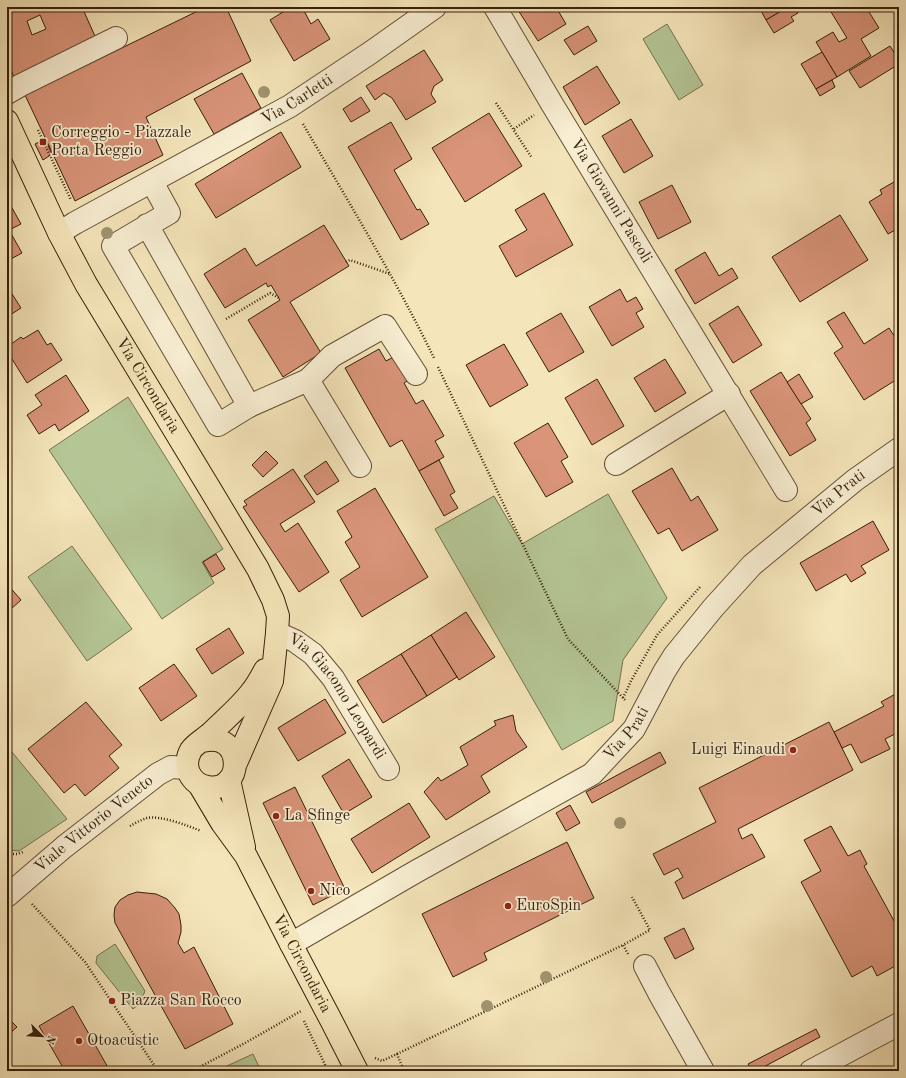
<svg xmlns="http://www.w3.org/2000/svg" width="906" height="1078" viewBox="0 0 906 1078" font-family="'Old Standard TT',serif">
  <rect width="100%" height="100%" fill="#f5e5ba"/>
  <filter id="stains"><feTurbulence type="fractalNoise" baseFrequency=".005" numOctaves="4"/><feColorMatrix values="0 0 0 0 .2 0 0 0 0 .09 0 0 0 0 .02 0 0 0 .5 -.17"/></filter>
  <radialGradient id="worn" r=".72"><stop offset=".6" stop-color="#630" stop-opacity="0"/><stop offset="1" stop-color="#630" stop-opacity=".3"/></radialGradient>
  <!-- green -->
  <g fill="#b5c695" stroke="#757250">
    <polygon points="667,24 703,85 679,100 643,39"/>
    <polygon points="128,397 223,549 202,562 214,583 162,619 49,450"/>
    <polygon points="608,494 667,598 623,660 613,721 562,750 435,529 494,496 522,544"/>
    <polygon points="72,546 132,629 87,661 28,577"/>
    <polygon points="7,746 67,819 19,851 7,850"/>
    <polygon points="115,944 145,991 140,1003 133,1009 96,963 97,956"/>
    <polygon points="253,1054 261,1071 216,1071"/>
  </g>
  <!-- building -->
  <g fill="#d99479" stroke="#351f0a" fill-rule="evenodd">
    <path d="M7,7H82L98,43L16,81L7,62ZM40,15L46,29L32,35L27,21Z"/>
    <polygon points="206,7 226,7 251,61 146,117 163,155 75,201 25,95"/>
    <polygon points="291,7 302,7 311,24 318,19 330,39 294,61 270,20"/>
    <polygon points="516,7 556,7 566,24 538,41"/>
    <polygon points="759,7 788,7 766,20"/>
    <polygon points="788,7 795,7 798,13 791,17 794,21 774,33 766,20"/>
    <polygon points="828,7 866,7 879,28 861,39 871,56 837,77 816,42 833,32 839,42 847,38"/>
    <polygon points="588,26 597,41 574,55 564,40"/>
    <polygon points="890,46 899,60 899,64 860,88 849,71"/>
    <polygon points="424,50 443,80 434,86 431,94 436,102 406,120 392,98 384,93 375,100 366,86"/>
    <polygon points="822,52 837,77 816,89 801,64"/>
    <polygon points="597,66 620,103 585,125 563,87"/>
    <polygon points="242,73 261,108 214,134 194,99"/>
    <polygon points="832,80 835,87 820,96 816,89"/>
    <polygon points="361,97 370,111 351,122 343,109"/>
    <polygon points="489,113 522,166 465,202 432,148"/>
    <polygon points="631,119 653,156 624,173 602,136"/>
    <polygon points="391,122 412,159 394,170 417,210 420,209 429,224 401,240 348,147"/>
    <polygon points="281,132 301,167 216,218 195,184"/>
    <polygon points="45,139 52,154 43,160 35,144"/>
    <polygon points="899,179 899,228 888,234 869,202 882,194 880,190"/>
    <polygon points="672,185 691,222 658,239 639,202"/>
    <polygon points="544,193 573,245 516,277 499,246 527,230 515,210"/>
    <polygon points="7,199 21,224 9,230 22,253 7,261"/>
    <polygon points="840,215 868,260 800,302 772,257"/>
    <polygon points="324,225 349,266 290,302 321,353 283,377 248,320 280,300 271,285 268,287 266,283 225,308 204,274 245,248 256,266"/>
    <polygon points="705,252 719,276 732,268 738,278 695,304 675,270"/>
    <polygon points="7,286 21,308 7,317"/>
    <polygon points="620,289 627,302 636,297 643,309 636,313 644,327 612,346 589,307"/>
    <polygon points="738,306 762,345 733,363 709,324"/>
    <polygon points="844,312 864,344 889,328 899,343 899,378 864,400 834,353 843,347 827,322"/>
    <polygon points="561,313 584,352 549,372 526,333"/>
    <polygon points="38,330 47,345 51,343 62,360 27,383 7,351 7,347 21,337 23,339"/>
    <polygon points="504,344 528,385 490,407 466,365"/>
    <polygon points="379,349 386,361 399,354 412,378 404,383 416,404 423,400 444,436 435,441 444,457 419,471 402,440 390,447 345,368"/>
    <polygon points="665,359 686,393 655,412 634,378"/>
    <polygon points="781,372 811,419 806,423 816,440 790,456 750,391"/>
    <polygon points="799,374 813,397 801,404 787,382"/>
    <polygon points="66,375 89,411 59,431 55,424 39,434 27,415 42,405 35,395"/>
    <polygon points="597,379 624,426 592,445 565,398"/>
    <polygon points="548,423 568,457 561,461 573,482 546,497 514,443"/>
    <polygon points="266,451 278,463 263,477 252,465"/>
    <polygon points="439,460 455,492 450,495 458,508 444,516 419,471"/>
    <polygon points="326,461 339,481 317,495 304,476"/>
    <polygon points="672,468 691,501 698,496 718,530 682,551 669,528 658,534 632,491"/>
    <polygon points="293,469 315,502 280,524 285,532 298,523 329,572 299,592 243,507 247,505 244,501"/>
    <polygon points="375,488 428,577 362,617 340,580 360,567 345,542 352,537 337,511"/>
    <polygon points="873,521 889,550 861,566 866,573 851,582 846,574 816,591 800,563"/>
    <polygon points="216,554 225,569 212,577 203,562"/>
    <polygon points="7,584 21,600 11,609 7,605"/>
    <polygon points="466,612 495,657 459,680 431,635"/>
    <polygon points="229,628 244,653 212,674 196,649"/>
    <polygon points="431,635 457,677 427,696 401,654"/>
    <polygon points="401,654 427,696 383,723 357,681"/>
    <polygon points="174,664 197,696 161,721 139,688"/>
    <polygon points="899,692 899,743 895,734 885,739 890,749 861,763 851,744 842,748 834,732 884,706 881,702"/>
    <polygon points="325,699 346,733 298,761 278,728"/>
    <polygon points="86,702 122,745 109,756 119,768 85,796 75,784 64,793 28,749"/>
    <polygon points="513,715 516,731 527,747 481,776 490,792 446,820 424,792 438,777 441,781 468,765 460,747 496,725 494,721"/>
    <polygon points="829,722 853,770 738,829 742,839 752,834 765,857 683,899 675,882 683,877 678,868 664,875 653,854 716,822 699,788"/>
    <polygon points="660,752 666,763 592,803 586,792"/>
    <polygon points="349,759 372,797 344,814 322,776"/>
    <polygon points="295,787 345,889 313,905 263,803"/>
    <polygon points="409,803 430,837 372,873 351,839"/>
    <polygon points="570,805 580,823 566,831 556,813"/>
    <polygon points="831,826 848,856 860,850 867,864 864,866 899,930 899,964 877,976 872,966 852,977 801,882 821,871 804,840"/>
    <polygon points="567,842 594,898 484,953 487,960 453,977 422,914"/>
    <polygon points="137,892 156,894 167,899 175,908 179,914 181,925 181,932 178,943 184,953 194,947 233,1024 185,1049 115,923 114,915 115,907 120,900 128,895"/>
    <polygon points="684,928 694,949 675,959 664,938"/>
    <polygon points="73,1006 110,1071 65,1071 39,1026"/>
    <polygon points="7,1017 17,1027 7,1036"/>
    <polygon points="816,1029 820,1037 756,1071 752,1071 748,1064"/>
  </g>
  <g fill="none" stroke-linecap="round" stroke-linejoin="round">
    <defs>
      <g id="minor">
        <path id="s1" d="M495,7L552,104L786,490"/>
        <polyline points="7,93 21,85 116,38"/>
        <polyline points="147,225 249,406 218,425 113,246 169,213 152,182"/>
        <path id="s2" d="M59,233L75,223L290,106L370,53L435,7"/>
        <polyline points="308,380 332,356 385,326 416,374"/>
        <polyline points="249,406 308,380 360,466"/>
        <polyline points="616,464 729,394"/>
        <path id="s3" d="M277,633L295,641L313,654L333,678L388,769"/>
        <path id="s4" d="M7,896L64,847L158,774L171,767L187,768"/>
        <path id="s5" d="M291,944L417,871L592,774L634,729L664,672L674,656L713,608L752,565L855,480L899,449"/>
        <polyline points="645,966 659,993 703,1071"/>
        <polyline points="811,1071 899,1024"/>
      </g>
      <g id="major">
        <path id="s6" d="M7,121L59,233L86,284L210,489L258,569L273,600L278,616L277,633L272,681L236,763"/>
        <path d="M203,741C244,730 245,793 208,787C200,786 193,781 189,773C186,766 187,757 191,750C195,744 206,738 212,732C225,719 241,706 252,691C257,685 261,677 265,670"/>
        <polyline points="229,780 244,847"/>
        <path id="s7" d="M200,786L222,823L246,856L291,944L332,1022L357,1071"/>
      </g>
    </defs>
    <!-- minor casing -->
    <use href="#minor" stroke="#655036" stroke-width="24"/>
    <!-- major casing -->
    <use href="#major" stroke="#351f0a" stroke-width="24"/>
    <!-- path -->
    <g stroke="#351f0a" stroke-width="2.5" stroke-dasharray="1 2" stroke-linecap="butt">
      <polyline points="456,11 468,7 474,9"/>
      <polyline points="496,103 532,158"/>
      <path d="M303,124C348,201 395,278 434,358"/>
      <polyline points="514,129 534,115"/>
      <polyline points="38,130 71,200"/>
      <polyline points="346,262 350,260 390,274"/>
      <polyline points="226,319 270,293 279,298"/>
      <polyline points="438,367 568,639 625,700"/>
      <polyline points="623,698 631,681 657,635 700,587"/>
      <path d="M130,826C135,823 141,820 147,818C160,815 189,826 201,831"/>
      <polyline points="7,854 17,854 23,852"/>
      <polyline points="32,904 85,962 158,1071"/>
      <polyline points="628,954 623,945 650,930 632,897"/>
      <polyline points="304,1021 328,1071"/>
      <polyline points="397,1054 623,945"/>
      <polyline points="375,1058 382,1061 397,1054 404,1071"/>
      <polyline points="192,1071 245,1043 301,1011"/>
    </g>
    <!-- minor -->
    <use href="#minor" stroke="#f8eed2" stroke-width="22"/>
    <!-- major -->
    <use href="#major" stroke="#f5e5ba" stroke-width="22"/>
  </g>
  <!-- trees -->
  <g fill="#a09470">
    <circle cx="264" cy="92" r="6"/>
    <circle cx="107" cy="233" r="6"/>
    <circle cx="620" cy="823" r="6"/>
    <circle cx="546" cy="977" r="6"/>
    <circle cx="487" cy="1006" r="6"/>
  </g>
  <!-- markers -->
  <g fill="#8f2418" stroke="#f8eed2" stroke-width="1.5">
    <rect x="39" y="138" width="8" height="8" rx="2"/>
    <circle cx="793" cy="750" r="4"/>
    <circle cx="276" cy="816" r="4"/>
    <circle cx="311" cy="891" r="4"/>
    <circle cx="508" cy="906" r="4"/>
    <circle cx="112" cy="1001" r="4"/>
    <circle cx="79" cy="1041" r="4"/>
  </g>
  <g text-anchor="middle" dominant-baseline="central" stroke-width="3.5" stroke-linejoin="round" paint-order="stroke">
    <!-- street labels -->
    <g font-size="16" fill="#351f0a" stroke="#f8eed2">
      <text stroke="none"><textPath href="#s2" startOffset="273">Via Carletti</textPath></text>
      <text stroke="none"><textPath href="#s1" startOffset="226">Via Giovanni Pascoli</textPath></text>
      <text stroke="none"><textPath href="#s6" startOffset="300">Via Circondaria</textPath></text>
      <text stroke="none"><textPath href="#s5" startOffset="723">Via Prati</textPath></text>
      <text stroke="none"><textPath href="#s3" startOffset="90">Via Giacomo Leopardi</textPath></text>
      <text stroke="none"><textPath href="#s5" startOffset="399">Via Prati</textPath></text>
      <text stroke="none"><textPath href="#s4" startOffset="113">Viale Vittorio Veneto</textPath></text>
      <text stroke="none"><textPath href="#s7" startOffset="205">Via Circondaria</textPath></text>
    </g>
    <!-- poi labels -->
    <g font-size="16" fill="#351f0a" stroke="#f8eed2" text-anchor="start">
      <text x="51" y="133">Correggio - Piazzale<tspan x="51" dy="18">Porta Reggio</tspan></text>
      <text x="785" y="750" text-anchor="end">Luigi Einaudi</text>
      <text x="284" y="816">La Sfinge</text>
      <text x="319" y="891">Nico</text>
      <text x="516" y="906">EuroSpin</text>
      <text x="120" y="1001">Piazza San Rocco</text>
      <text x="87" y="1041">Otoacustic</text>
    </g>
  </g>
  <!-- margin -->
  <rect width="906" height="1078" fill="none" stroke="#f5e5ba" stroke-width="24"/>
  <rect x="8" y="8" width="890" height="1062" fill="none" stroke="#351f0a" stroke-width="2"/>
  <rect x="12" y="12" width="882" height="1054" fill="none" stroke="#351f0a"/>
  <!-- north arrow -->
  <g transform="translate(42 1036) rotate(114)" stroke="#f8eed2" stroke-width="3" paint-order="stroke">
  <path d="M0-3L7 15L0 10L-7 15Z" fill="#351f0a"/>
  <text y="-6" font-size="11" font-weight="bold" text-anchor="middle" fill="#351f0a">N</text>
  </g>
  <rect width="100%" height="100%" filter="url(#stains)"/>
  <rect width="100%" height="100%" fill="url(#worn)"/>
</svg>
